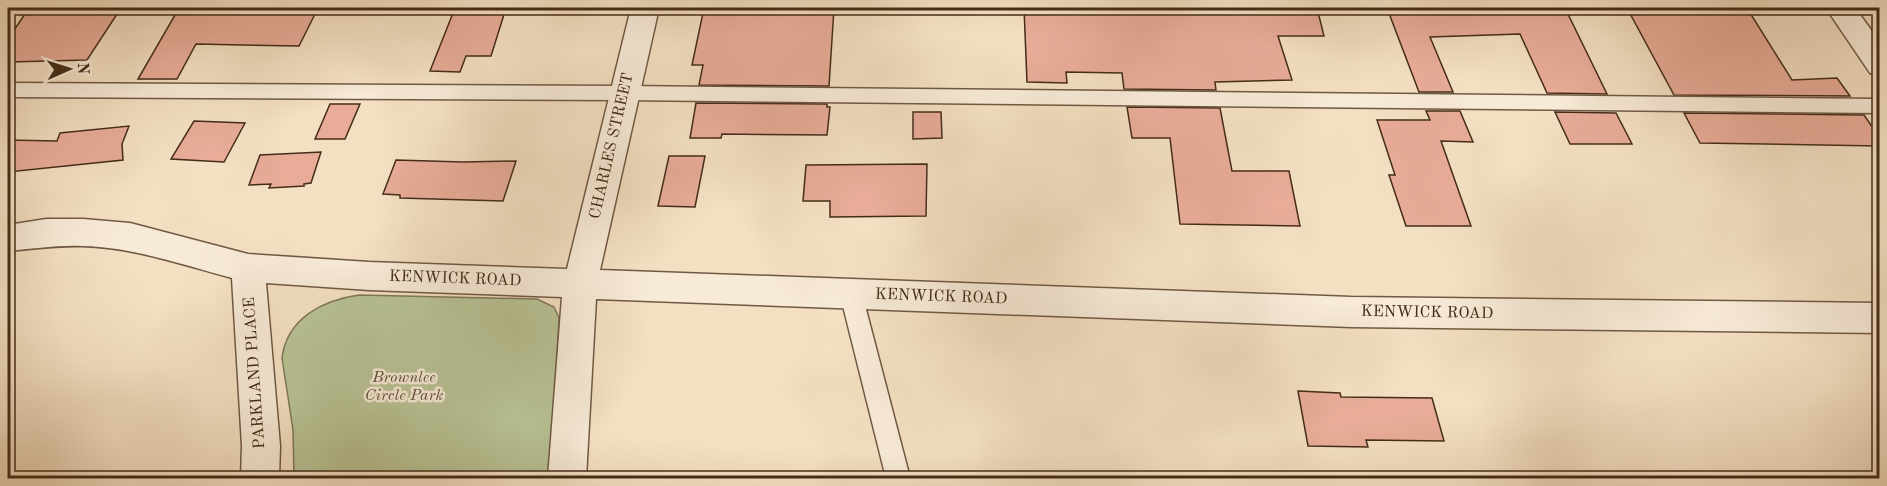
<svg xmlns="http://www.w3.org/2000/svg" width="1887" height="486" viewBox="0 0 1887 486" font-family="'Old Standard TT',serif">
  <rect width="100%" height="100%" fill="#f3dfc2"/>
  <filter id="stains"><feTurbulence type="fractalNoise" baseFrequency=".00333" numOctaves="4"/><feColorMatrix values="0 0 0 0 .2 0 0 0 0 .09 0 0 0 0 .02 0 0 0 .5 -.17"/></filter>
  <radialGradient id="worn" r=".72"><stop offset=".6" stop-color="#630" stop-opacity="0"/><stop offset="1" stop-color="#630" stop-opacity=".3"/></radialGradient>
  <!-- green -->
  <path fill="#b8c295" stroke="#7e7757" stroke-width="1.5" d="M359,295L537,299L554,307L559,318L551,478H294L293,430L282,358C287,318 323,300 359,295Z"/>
  <!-- building -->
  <g fill="#e8ac98" stroke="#442c19" stroke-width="1.5">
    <polygon points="29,8 121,8 87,60 8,62 8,39"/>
    <polygon points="179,8 318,8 299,46 196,44 177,79 138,79"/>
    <polygon points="455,8 506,8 491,56 466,56 460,72 430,71"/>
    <polygon points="704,8 834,8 829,86 699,85 703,65 692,65"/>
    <polygon points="1024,8 1317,8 1324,36 1278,36 1292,80 1215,82 1216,90 1124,89 1122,73 1066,72 1067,83 1027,82"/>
    <polygon points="1387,8 1565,8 1607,94 1547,93 1520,34 1430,37 1453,92 1419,92"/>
    <polygon points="1627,8 1747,8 1792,80 1837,78 1850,96 1674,95"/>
    <polygon points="696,103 827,104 827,107 830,107 827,135 722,134 721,138 690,138"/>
    <polygon points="330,104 360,104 345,139 315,139"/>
    <polygon points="1127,107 1220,108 1232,171 1289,171 1300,226 1180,224 1170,138 1132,138"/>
    <polygon points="1426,111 1460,111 1473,142 1441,141 1471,226 1406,226 1389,175 1395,175 1377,120 1430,120"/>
    <polygon points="913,112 941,112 942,138 913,139"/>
    <polygon points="1555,112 1616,113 1632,144 1570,144"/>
    <polygon points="1684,113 1864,115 1880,138 1880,146 1700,143"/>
    <polygon points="194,121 245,123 224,162 171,159"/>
    <polygon points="129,126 122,144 123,160 8,172 8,140 57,141 60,133"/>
    <polygon points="321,152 311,183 304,184 304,186 269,188 271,184 249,185 260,155"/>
    <polygon points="669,156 705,156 695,207 658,206"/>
    <polygon points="396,160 463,162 516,161 503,201 400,198 400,195 383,194"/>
    <polygon points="927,164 926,216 830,217 830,201 803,201 806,165"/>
    <polygon points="1298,391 1340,393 1341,397 1432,398 1444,441 1366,440 1368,447 1308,446"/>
  </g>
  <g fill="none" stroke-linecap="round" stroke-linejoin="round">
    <defs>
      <g id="lane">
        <polygon points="8,83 624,86 1880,99 1880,113 624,100 8,97"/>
        <polygon points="851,285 859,287 862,294 910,478 886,478 840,294 843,287"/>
      </g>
      <g id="street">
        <path d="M631,8H659L600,270L1351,297L1880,303V333L1351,327L596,299L586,478H548L562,297L369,290L266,283L280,446L279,478H241L242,446L232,278C183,265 133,247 82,246C57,245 32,249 8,251V225L46,219H83L130,223L248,254L369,262L567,269Z"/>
        <polygon points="1826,8 1855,8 1880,42 1880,76 1870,73"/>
      </g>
    </defs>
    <!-- lane casing -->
    <use href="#lane" stroke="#705943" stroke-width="3"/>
    <!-- street casing -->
    <use href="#street" stroke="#705943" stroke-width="3"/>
    <!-- lane -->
    <use href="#lane" fill="#f7ead7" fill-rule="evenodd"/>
    <!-- street -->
    <use href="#street" fill="#f7ead7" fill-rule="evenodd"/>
  </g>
  <g text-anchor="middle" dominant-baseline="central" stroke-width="5" stroke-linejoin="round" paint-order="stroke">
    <!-- street labels -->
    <g font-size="16" fill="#442c19" stroke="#f7ead7">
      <text transform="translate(612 146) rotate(-77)">CHARLES STREET</text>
      <text transform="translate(455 279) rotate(2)">KENWICK ROAD</text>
      <text transform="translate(941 297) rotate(2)">KENWICK ROAD</text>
      <text transform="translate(1427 313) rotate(1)">KENWICK ROAD</text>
      <text transform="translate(255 373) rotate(-94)">PARKLAND PLACE</text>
    </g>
    <!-- park labels -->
    <g font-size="16" font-style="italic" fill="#5b4a32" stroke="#f7ead7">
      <text x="404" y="378">Brownlee<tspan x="404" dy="18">Circle Park</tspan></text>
    </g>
  </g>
  <!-- margin -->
  <rect width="1887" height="486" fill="none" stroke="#f3dfc2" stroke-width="30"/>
  <rect x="9" y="9" width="1869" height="468" fill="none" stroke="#442c19" stroke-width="3"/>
  <rect x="15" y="15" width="1857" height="456" fill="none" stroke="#442c19" stroke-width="1.5"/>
  <!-- north arrow -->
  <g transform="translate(69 69) rotate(87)" stroke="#f7ead7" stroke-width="4.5" paint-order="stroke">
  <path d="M0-4.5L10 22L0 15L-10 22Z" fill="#442c19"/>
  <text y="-9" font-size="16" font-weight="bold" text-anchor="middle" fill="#442c19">N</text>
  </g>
  <rect width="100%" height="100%" filter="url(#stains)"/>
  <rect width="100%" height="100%" fill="url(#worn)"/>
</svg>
